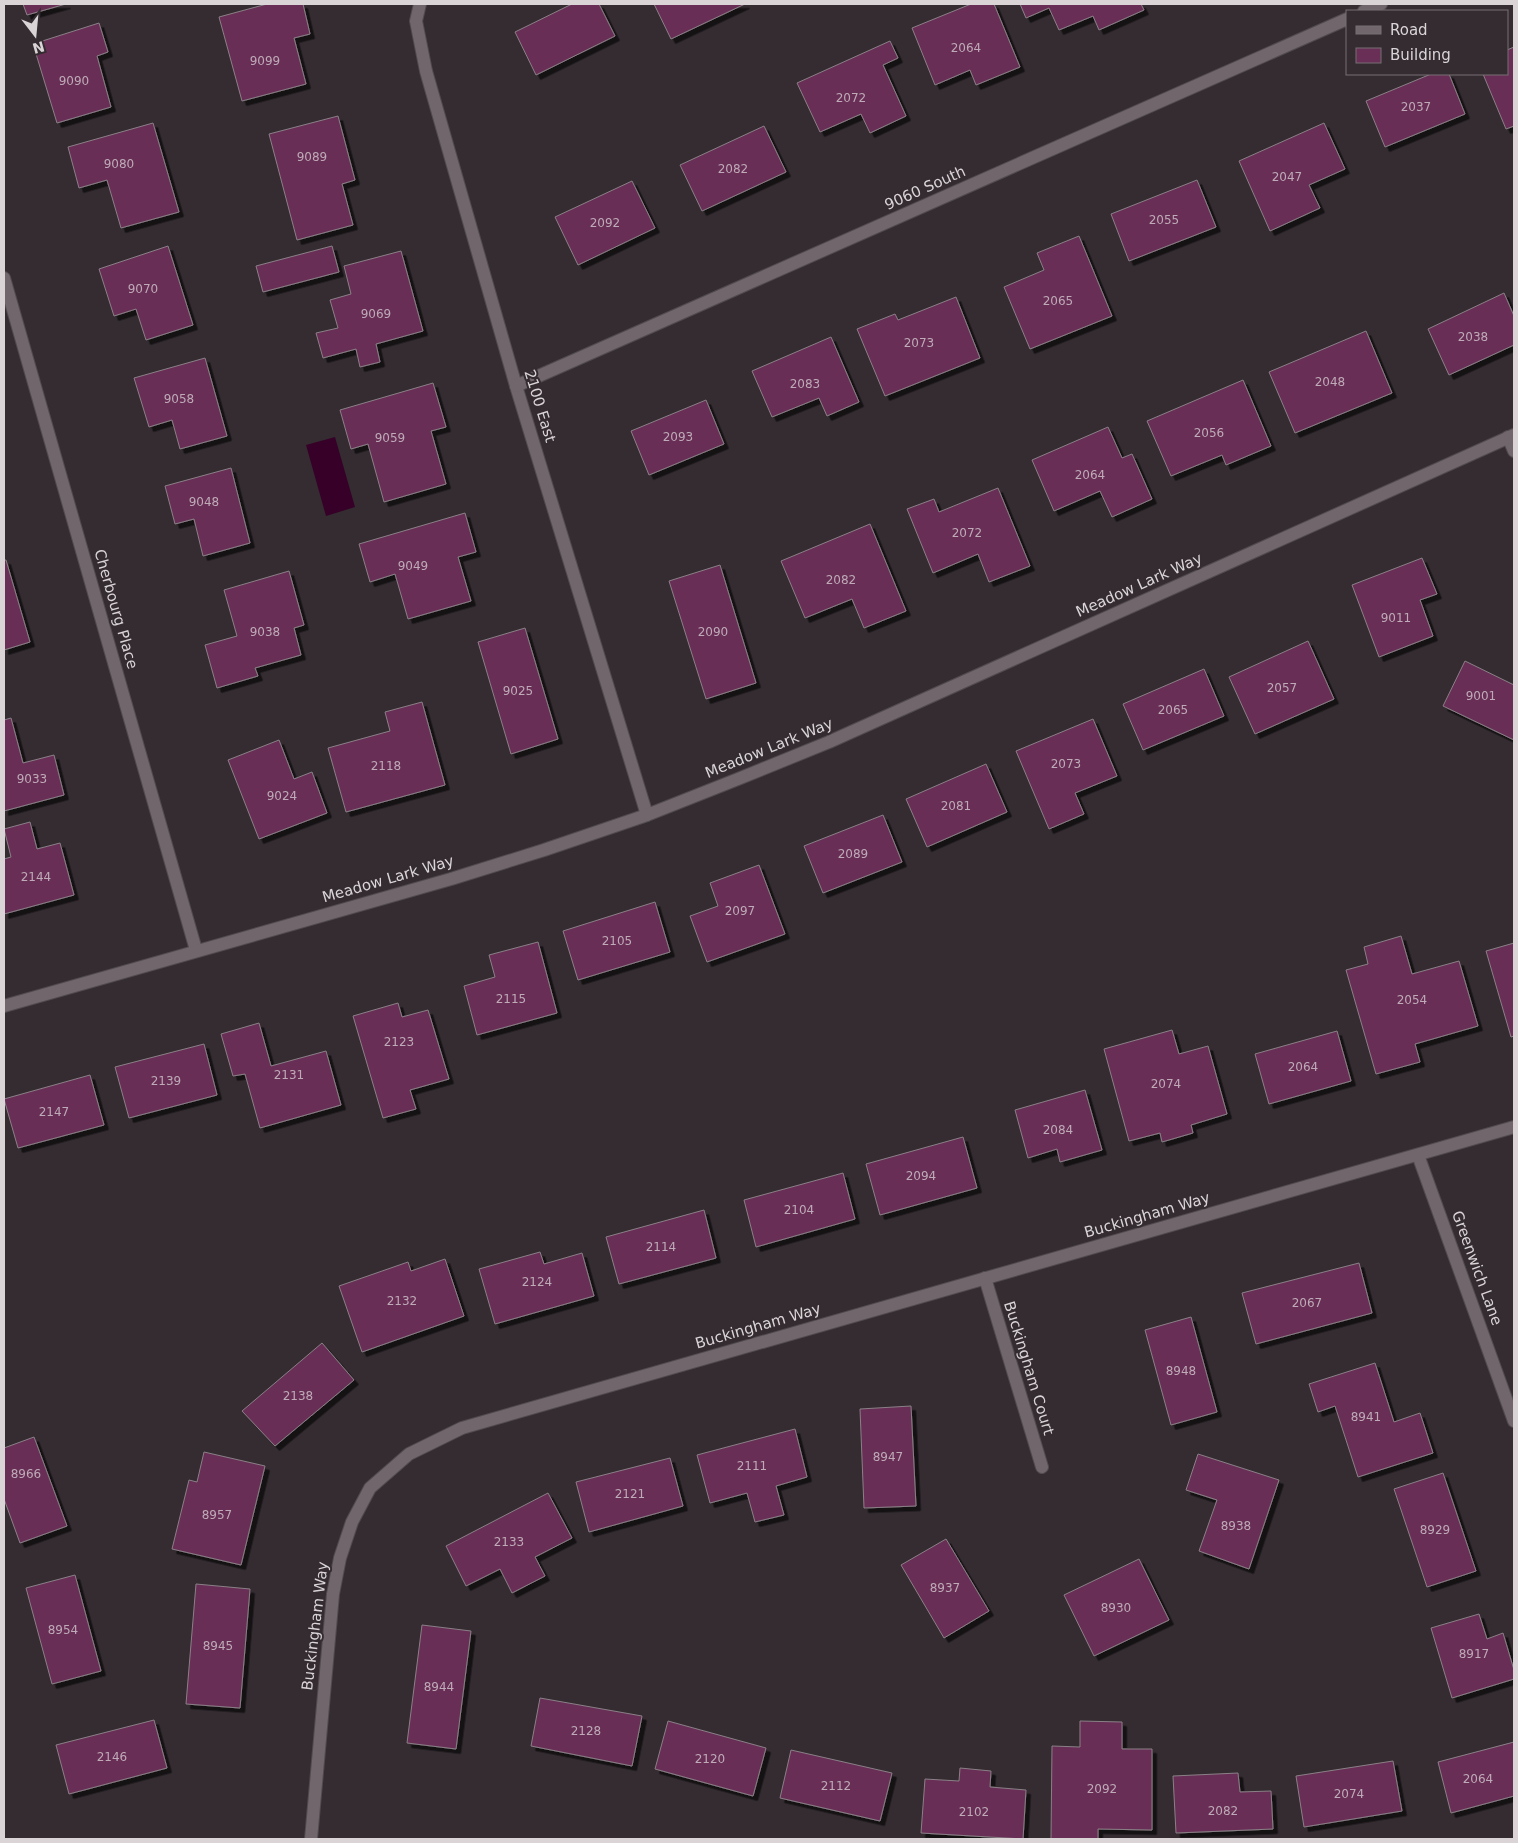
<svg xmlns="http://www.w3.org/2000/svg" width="1518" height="1843" viewBox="0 0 1518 1843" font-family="'DejaVu Sans',sans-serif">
  <defs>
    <filter id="shadow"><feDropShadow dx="4.5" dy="4.5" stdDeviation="0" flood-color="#0009"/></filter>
  </defs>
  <rect width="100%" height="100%" fill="#342c31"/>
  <!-- water -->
  <polygon fill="#360028" points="335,437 355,507 326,516 306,445"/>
  <!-- building -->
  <g fill="#692f57" stroke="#8a8086" filter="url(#shadow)">
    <polygon points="23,4 66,4 27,15"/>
    <polygon points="267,4 303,4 310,34 294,38 306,84 242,101 219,17"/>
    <polygon points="572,4 599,4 615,36 536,75 515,32"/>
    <polygon points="654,4 745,4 671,39"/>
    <polygon points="971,4 994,4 1020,67 976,85 970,70 935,85 912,28"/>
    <polygon points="1020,4 1141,4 1144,10 1099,30 1093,16 1059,30 1049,8 1026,18"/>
    <polygon points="99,23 108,52 97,56 111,107 57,123 33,44"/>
    <polygon points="890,41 898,58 883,65 906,116 870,133 861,114 820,132 797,83"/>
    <polygon points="1514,47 1514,126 1506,129 1483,74 1507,74 1507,50"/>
    <polygon points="1431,74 1449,74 1465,114 1385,147 1366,101"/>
    <polygon points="338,116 355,180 342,184 353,225 297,240 269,134"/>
    <polygon points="153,123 179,212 121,228 107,180 79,188 68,147"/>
    <polygon points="1324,123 1345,169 1309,185 1320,208 1270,231 1239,161"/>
    <polygon points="764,126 786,172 702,211 680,165"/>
    <polygon points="1197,180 1216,227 1129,261 1111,214"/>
    <polygon points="632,181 655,228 578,265 555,217"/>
    <polygon points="1079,236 1112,316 1030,349 1004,287 1044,270 1037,253"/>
    <polygon points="168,246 193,325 146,340 136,309 114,316 99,269"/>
    <polygon points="332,246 339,272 263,292 256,266"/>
    <polygon points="401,251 423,331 376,344 380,362 360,367 356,349 323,358 316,333 338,328 330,300 351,294 344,266"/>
    <polygon points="1504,293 1514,316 1514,345 1449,375 1428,329"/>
    <polygon points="956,297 980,358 885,396 857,329 895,314 898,320"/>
    <polygon points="1366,331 1392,393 1295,433 1269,372"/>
    <polygon points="831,337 859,402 827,416 819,398 772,417 752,371"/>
    <polygon points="205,358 227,436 180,449 172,420 149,427 134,378"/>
    <polygon points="1243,380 1271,446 1226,465 1222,455 1171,476 1147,421"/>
    <polygon points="433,383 446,427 431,431 446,484 384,502 368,444 351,449 340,410"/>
    <polygon points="706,400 724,444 649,475 631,431"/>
    <polygon points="1108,427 1122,458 1132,454 1152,499 1112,517 1100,491 1054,511 1032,460"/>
    <polygon points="231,468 250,543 203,556 194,519 175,524 165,486"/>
    <polygon points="998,488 1030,566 989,582 978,554 933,573 907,509 934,499 939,512"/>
    <polygon points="465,513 476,552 458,557 471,601 408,619 395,574 370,582 359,544"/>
    <polygon points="870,524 906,611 864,628 852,599 805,618 781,561"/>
    <polygon points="1422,558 1437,594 1420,600 1433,636 1379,657 1352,585"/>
    <polygon points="4,560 6,560 30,642 4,650"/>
    <polygon points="720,565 756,683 706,699 669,581"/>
    <polygon points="289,571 304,625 294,628 301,655 255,668 258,676 217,688 205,645 237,636 224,590"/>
    <polygon points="525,628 558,739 511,754 478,642"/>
    <polygon points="1308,641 1334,699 1255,734 1229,677"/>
    <polygon points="1465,661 1514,685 1514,740 1443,706"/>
    <polygon points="1204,669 1224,716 1143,750 1123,704"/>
    <polygon points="422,702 445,785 346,812 328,748 390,731 385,712"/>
    <polygon points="11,718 23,763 54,755 64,795 4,811 4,720"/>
    <polygon points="1093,719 1117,776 1075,793 1084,814 1049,829 1016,751"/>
    <polygon points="279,740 294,779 312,772 327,813 259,839 228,760"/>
    <polygon points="986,764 1007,812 927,847 906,799"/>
    <polygon points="883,815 902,862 823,893 804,846"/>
    <polygon points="30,822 37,849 60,843 74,895 4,914 4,859 11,857 4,829"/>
    <polygon points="759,865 785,934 707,962 690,916 718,906 710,883"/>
    <polygon points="655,902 670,952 578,980 563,931"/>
    <polygon points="1401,936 1412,974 1459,961 1478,1026 1415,1044 1420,1062 1376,1074 1346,970 1368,964 1364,947"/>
    <polygon points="538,942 557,1013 477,1035 464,986 495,977 489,955"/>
    <polygon points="1514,943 1514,1036 1511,1037 1486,951"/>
    <polygon points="398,1003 402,1017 428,1010 449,1079 410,1090 416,1109 383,1118 353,1016"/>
    <polygon points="259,1023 271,1066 326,1051 341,1105 260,1128 245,1074 233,1076 221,1034"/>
    <polygon points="1172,1030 1179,1054 1208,1046 1227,1114 1191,1125 1193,1133 1162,1142 1160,1133 1129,1141 1104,1049"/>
    <polygon points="1337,1031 1351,1081 1269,1104 1255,1054"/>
    <polygon points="204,1044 217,1095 129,1118 115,1067"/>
    <polygon points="90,1075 104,1125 18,1148 4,1099"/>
    <polygon points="1085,1090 1102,1150 1060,1162 1057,1149 1028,1158 1015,1110"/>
    <polygon points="963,1137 977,1188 880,1215 866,1164"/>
    <polygon points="843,1173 855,1219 756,1247 744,1200"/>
    <polygon points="704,1210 716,1258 619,1284 606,1237"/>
    <polygon points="540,1252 544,1264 582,1253 594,1296 495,1324 479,1269"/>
    <polygon points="445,1259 464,1316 362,1352 339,1286 408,1262 411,1271"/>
    <polygon points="1359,1263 1372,1313 1256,1344 1242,1293"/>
    <polygon points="1191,1317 1217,1412 1171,1425 1145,1330"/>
    <polygon points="322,1343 354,1380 275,1446 242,1411"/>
    <polygon points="1375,1363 1394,1422 1420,1413 1433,1453 1358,1477 1335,1406 1318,1412 1309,1384"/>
    <polygon points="911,1406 916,1506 864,1508 860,1409"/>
    <polygon points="795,1429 807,1477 776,1486 784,1515 755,1522 747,1493 710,1503 697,1455"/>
    <polygon points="34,1437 67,1526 20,1543 4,1499 4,1448"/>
    <polygon points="204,1452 265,1466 241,1565 172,1549 189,1480 197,1482"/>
    <polygon points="1198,1454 1279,1480 1249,1569 1199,1551 1217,1500 1186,1490"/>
    <polygon points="670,1458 683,1506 589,1532 576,1482"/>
    <polygon points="1443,1473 1476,1571 1427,1587 1394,1489"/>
    <polygon points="548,1493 572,1538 535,1557 545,1576 512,1593 500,1569 466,1586 446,1546"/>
    <polygon points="946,1539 989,1611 944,1638 901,1565"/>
    <polygon points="1139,1559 1169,1620 1094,1656 1064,1595"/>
    <polygon points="75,1575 101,1671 52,1684 26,1588"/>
    <polygon points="196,1584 250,1589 240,1708 186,1704"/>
    <polygon points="1479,1614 1487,1639 1503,1633 1514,1670 1514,1679 1452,1698 1431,1628"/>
    <polygon points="422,1625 471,1631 456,1749 407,1743"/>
    <polygon points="540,1698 642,1716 632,1766 531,1746"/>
    <polygon points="154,1720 167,1768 69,1794 56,1745"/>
    <polygon points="668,1721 766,1748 753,1796 655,1769"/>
    <polygon points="1080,1721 1122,1722 1122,1749 1152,1749 1152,1830 1098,1829 1098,1839 1051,1839 1052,1746 1080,1747"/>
    <polygon points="1514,1742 1514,1796 1451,1813 1438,1762"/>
    <polygon points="791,1750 892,1773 880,1821 780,1798"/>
    <polygon points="1393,1761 1402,1811 1304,1827 1296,1776"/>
    <polygon points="960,1768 991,1771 990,1787 1026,1790 1023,1839 921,1833 925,1779 959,1781"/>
    <polygon points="1238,1773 1240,1792 1271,1791 1273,1829 1176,1833 1173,1776"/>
  </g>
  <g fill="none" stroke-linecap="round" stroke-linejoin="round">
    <defs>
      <g id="minor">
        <polyline points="420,4 416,21 426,71 516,386 647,815"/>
        <polyline points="1364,11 1381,4"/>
        <polyline points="4,278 196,950"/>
        <polyline points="516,386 1347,19"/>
        <polyline points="1508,437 1514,451"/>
        <polyline points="4,1006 451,879 544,850 647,815 738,779 829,742 1514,435"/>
        <polyline points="1418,1155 1514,1421"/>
        <polyline points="985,1278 1042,1467"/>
        <polyline points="311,1839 333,1594 340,1558 352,1522 370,1488 409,1454 462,1428 1514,1127"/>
      </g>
    </defs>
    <!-- minor casing -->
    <use href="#minor" stroke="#514a4e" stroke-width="14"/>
    <!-- minor -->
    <use href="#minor" stroke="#70666c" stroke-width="12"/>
  </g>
  <g text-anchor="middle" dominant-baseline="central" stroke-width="4" stroke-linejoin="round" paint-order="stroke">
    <!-- number labels -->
    <g font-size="12" fill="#beabb7">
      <text x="966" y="48">2064</text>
      <text x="265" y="61">9099</text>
      <text x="74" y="81">9090</text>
      <text x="851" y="98">2072</text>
      <text x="1416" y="107">2037</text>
      <text x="312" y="157">9089</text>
      <text x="119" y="164">9080</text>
      <text x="733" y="169">2082</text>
      <text x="1287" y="177">2047</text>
      <text x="1164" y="220">2055</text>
      <text x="605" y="223">2092</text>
      <text x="143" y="289">9070</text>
      <text x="1058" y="301">2065</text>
      <text x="376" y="314">9069</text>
      <text x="1473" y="337">2038</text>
      <text x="919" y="343">2073</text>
      <text x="1330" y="382">2048</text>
      <text x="805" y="384">2083</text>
      <text x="179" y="399">9058</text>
      <text x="1209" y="433">2056</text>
      <text x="678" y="437">2093</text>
      <text x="390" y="438">9059</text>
      <text x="1090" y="475">2064</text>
      <text x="204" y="502">9048</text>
      <text x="967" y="533">2072</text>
      <text x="413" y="566">9049</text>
      <text x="841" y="580">2082</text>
      <text x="1396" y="618">9011</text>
      <text x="265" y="632">9038</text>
      <text x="713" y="632">2090</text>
      <text x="1282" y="688">2057</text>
      <text x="518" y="691">9025</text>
      <text x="1481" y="696">9001</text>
      <text x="1173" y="710">2065</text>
      <text x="1066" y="764">2073</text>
      <text x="386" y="766">2118</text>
      <text x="32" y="779">9033</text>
      <text x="282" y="796">9024</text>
      <text x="956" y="806">2081</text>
      <text x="853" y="854">2089</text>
      <text x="36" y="877">2144</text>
      <text x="740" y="911">2097</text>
      <text x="617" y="941">2105</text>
      <text x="511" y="999">2115</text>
      <text x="1412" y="1000">2054</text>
      <text x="399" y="1042">2123</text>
      <text x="1303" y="1067">2064</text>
      <text x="289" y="1075">2131</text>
      <text x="166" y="1081">2139</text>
      <text x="1166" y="1084">2074</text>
      <text x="54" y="1112">2147</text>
      <text x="1058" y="1130">2084</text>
      <text x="921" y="1176">2094</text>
      <text x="799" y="1210">2104</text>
      <text x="661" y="1247">2114</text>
      <text x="537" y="1282">2124</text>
      <text x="402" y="1301">2132</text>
      <text x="1307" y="1303">2067</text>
      <text x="1181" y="1371">8948</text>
      <text x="298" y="1396">2138</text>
      <text x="1366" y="1417">8941</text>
      <text x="888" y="1457">8947</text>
      <text x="752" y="1466">2111</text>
      <text x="26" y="1474">8966</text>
      <text x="630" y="1494">2121</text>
      <text x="217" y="1515">8957</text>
      <text x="1236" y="1526">8938</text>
      <text x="1435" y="1530">8929</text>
      <text x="509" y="1542">2133</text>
      <text x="945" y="1588">8937</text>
      <text x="1116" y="1608">8930</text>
      <text x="63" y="1630">8954</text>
      <text x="218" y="1646">8945</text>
      <text x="1474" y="1654">8917</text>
      <text x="439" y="1687">8944</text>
      <text x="586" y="1731">2128</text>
      <text x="112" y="1757">2146</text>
      <text x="710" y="1759">2120</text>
      <text x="1478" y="1779">2064</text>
      <text x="836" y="1786">2112</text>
      <text x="1102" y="1789">2092</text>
      <text x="1349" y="1794">2074</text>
      <text x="1223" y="1811">2082</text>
      <text x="974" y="1812">2102</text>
    </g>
    <!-- street labels -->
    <g font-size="15" fill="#dad4d7" stroke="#342c31">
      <text transform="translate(925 188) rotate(-24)">9060 South</text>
      <text transform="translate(540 406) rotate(73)">2100 East</text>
      <text transform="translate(1139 585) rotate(-24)">Meadow Lark Way</text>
      <text transform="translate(116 609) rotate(74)">Cherbourg Place</text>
      <text transform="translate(769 748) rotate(-22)">Meadow Lark Way</text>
      <text transform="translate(388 879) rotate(-16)">Meadow Lark Way</text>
      <text transform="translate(1147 1215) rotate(-16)">Buckingham Way</text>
      <text transform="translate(1477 1268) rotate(70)">Greenwich Lane</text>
      <text transform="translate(758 1326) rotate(-16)">Buckingham Way</text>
      <text transform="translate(1029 1368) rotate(73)">Buckingham Court</text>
      <text transform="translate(315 1626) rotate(-83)">Buckingham Way</text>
    </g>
  </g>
  <!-- border -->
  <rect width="1518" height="1843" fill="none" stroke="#dad4d7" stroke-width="10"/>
  <!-- legend -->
  <rect x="1346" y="10" width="162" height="65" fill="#342c31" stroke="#766f73"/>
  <rect x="1356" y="26" width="25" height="8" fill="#70666c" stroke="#766f73"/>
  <text x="1390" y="35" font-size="15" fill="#dad4d7">Road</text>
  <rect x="1356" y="48" width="25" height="15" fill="#692f57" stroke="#766f73"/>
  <text x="1390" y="60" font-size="15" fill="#dad4d7">Building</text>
  <!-- north arrow -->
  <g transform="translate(35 35) rotate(164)" stroke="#342c31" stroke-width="4" paint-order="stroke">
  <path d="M0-4L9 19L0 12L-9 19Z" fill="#dad4d7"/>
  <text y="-8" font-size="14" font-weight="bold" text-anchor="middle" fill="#dad4d7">N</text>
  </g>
</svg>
